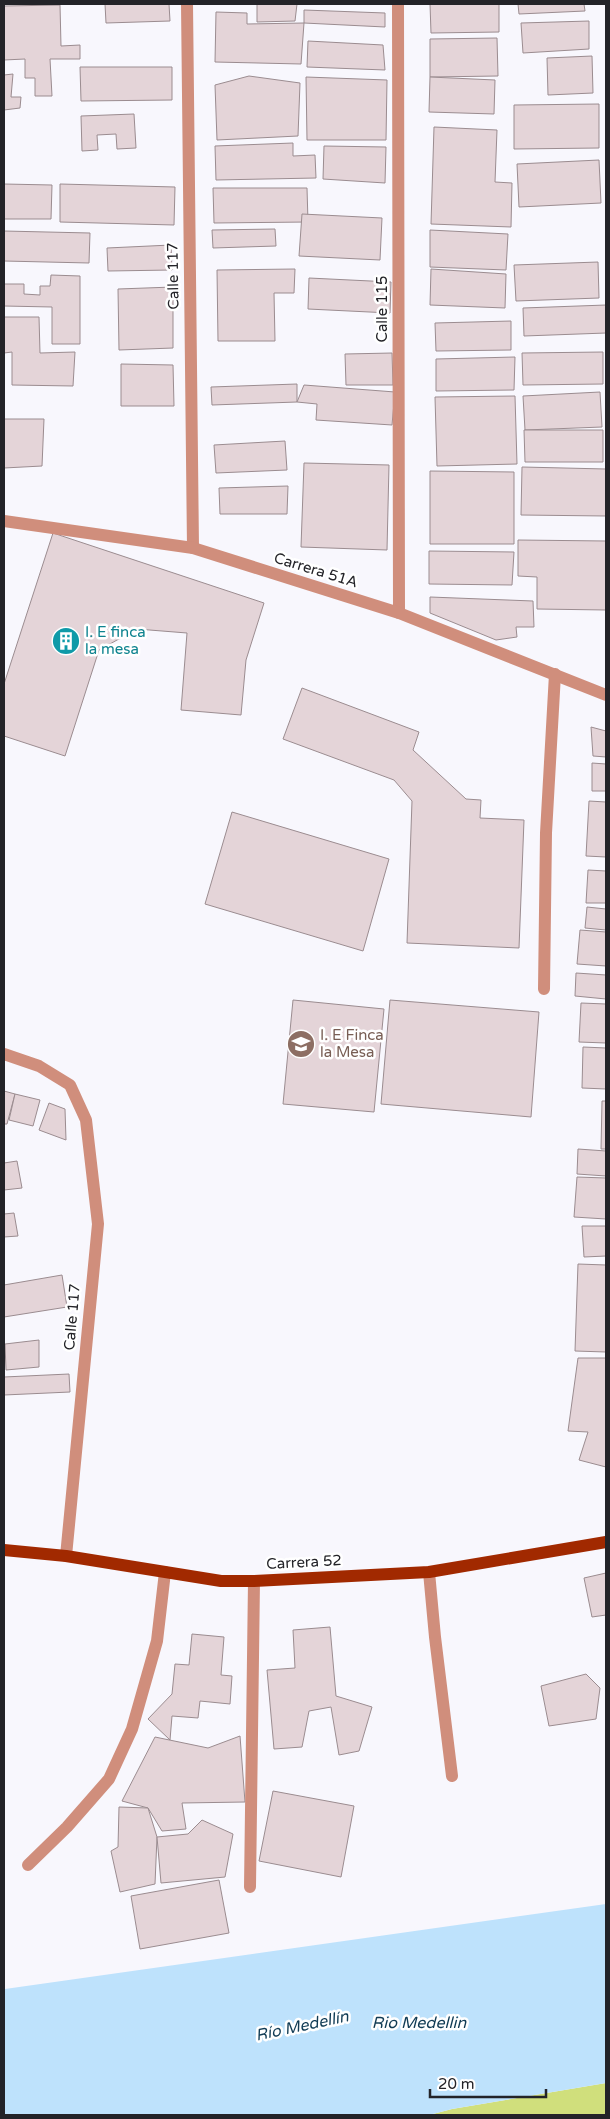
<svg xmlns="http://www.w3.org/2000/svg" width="610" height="2119" viewBox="0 0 610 2119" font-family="'Varela Round',sans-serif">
  <rect width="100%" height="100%" fill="#f8f7fd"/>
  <!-- green -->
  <polygon fill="#d0df7c" points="606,2083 606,2115 429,2115 452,2109"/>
  <!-- water -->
  <polygon fill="#bee2fc" points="606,1904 606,2083 452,2109 429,2115 4,2115 5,1989"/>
  <!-- building -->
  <g fill="#e4d4d8" stroke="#9b8c90">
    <polygon points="105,4 169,4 170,21 106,23"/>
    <polygon points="257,4 297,4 295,21 257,22"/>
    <polygon points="430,4 499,4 499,32 431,33"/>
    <polygon points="518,4 584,4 585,11 519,14"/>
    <polygon points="60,5 61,46 80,45 80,59 50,59 52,96 35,96 35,78 25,78 25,59 4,60 4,6"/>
    <polygon points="304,10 385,13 385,27 304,23"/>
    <polygon points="216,12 247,13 247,24 304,23 301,64 215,62"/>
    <polygon points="589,21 589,49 523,53 521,23"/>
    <polygon points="497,38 498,76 430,77 430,39"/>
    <polygon points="308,41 383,45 385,70 307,67"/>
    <polygon points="592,56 593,93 548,95 547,58"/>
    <polygon points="80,67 172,67 172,100 81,101"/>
    <polygon points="13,74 11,97 21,97 20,108 4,110 4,75"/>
    <polygon points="249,76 300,83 298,136 217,140 215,85"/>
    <polygon points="306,77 387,80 386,140 307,140"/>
    <polygon points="430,77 495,80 494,114 429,112"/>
    <polygon points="599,104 599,148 514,149 514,105"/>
    <polygon points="134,114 136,148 117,149 116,134 97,135 98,150 82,151 81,116"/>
    <polygon points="434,127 497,130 495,182 512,183 511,227 431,224"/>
    <polygon points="293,143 293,156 315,155 316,178 216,180 215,146"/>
    <polygon points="324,146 386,147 385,183 323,179"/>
    <polygon points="599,160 601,203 519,207 517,164"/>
    <polygon points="4,184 52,185 51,219 4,219"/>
    <polygon points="60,184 175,187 174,225 60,222"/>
    <polygon points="213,188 307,188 308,222 214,223"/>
    <polygon points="302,214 382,218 380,260 299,256"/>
    <polygon points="275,229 276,246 213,248 212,230"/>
    <polygon points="430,230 508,234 506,270 430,267"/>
    <polygon points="4,231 90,233 89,263 4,261"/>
    <polygon points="171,245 172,270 108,271 107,248"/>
    <polygon points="598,262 599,298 516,301 514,265"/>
    <polygon points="295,269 294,293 274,293 275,341 218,341 217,270"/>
    <polygon points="431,269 506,274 505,308 430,305"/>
    <polygon points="51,275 80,276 80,344 52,344 52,307 4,306 4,284 24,284 24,294 40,295 40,286 50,286"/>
    <polygon points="309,278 391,282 390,313 308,309"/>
    <polygon points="173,287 173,348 119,350 118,289"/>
    <polygon points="606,305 606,333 524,336 523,308"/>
    <polygon points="4,317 39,317 40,353 75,352 73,386 12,385 12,352 4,353"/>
    <polygon points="511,321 511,350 436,351 435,323"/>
    <polygon points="603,352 603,384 523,385 522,353"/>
    <polygon points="392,353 393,385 346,385 345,354"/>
    <polygon points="515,357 514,390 436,391 436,359"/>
    <polygon points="121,364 173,365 174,406 121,406"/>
    <polygon points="297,384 297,402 212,405 211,387"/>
    <polygon points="304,385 395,392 392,425 316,420 317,404 297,402"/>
    <polygon points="600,392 602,427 525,430 523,396"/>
    <polygon points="515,396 517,464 437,466 435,397"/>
    <polygon points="4,419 44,419 42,466 4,468"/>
    <polygon points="524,430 603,430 603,462 525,462"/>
    <polygon points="285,441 287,470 216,473 214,445"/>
    <polygon points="304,463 389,465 387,550 301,547"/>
    <polygon points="522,467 606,469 606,516 521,515"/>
    <polygon points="430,471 514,472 514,544 430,544"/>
    <polygon points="288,486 287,514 220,514 219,488"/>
    <polygon points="53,533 264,603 246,660 241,715 181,710 187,633 137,629 99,650 65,756 4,736 4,684"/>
    <polygon points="518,540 606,541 606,610 537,609 537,577 518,576"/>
    <polygon points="429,551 514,552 512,585 429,584"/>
    <polygon points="430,597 533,601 534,627 516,627 517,637 496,640 430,613"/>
    <polygon points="302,688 419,732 413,750 466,799 481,800 480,818 524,820 519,948 407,943 412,801 394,780 283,739"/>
    <polygon points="591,727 606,731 606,757 593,756"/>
    <polygon points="592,763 606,764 606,791 592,791"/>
    <polygon points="589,801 606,802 606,857 586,856"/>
    <polygon points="232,812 389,859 363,951 205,904"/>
    <polygon points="588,870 606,871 606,903 586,903"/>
    <polygon points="587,907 606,909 606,930 585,928"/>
    <polygon points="580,930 606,932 606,966 577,964"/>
    <polygon points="576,973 606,975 606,999 575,996"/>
    <polygon points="293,1000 384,1009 374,1112 283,1104"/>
    <polygon points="390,1000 539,1012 531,1117 381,1104"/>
    <polygon points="581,1003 606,1004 606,1043 579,1042"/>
    <polygon points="583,1047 606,1048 606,1089 582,1088"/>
    <polygon points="4,1091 15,1094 7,1124 4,1124"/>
    <polygon points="15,1094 40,1100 33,1126 9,1120"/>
    <polygon points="602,1101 606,1101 606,1149 601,1149"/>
    <polygon points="49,1103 65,1109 66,1140 39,1130"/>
    <polygon points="578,1149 606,1151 606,1176 577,1174"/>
    <polygon points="17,1161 22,1188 4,1190 4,1163"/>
    <polygon points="577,1177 606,1178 606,1219 574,1217"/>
    <polygon points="14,1213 18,1236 4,1237 4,1214"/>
    <polygon points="582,1226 606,1226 606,1256 584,1257"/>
    <polygon points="578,1264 606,1265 606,1352 575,1351"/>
    <polygon points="62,1275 67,1307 4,1317 4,1285"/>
    <polygon points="39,1340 39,1367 6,1370 5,1344"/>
    <polygon points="578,1358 606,1358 606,1467 579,1460 588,1432 568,1431"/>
    <polygon points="69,1374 70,1392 4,1395 4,1377"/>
    <polygon points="606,1573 606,1615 592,1617 584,1578"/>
    <polygon points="330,1627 336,1696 372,1707 359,1751 339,1755 331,1707 309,1711 302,1747 274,1749 267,1670 295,1668 293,1630"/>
    <polygon points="192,1634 224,1637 221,1675 232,1676 230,1704 200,1701 198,1718 172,1716 170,1740 148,1719 172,1694 175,1664 189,1665"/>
    <polygon points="586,1674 600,1688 596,1719 549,1726 541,1686"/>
    <polygon points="240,1736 245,1802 182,1803 186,1829 162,1831 148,1808 122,1801 155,1737 208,1748"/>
    <polygon points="273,1791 354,1806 341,1877 259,1861"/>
    <polygon points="119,1807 148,1808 157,1837 155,1884 120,1892 111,1851 118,1847"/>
    <polygon points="202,1820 233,1834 225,1877 161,1883 157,1837 188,1834"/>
    <polygon points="219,1880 229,1933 140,1949 131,1896"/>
  </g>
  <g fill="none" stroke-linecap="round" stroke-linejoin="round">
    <!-- minor -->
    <g stroke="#d08e7c" stroke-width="12">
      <polyline points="187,4 193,548"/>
      <polyline points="398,4 399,613"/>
      <polyline points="4,521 193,548 399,613 606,695"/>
      <polyline points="544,989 546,833 555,674"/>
      <polyline points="4,1054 39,1066 70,1085 86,1120 98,1224 66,1556"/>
      <polyline points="429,1572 435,1637 452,1776"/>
      <polyline points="28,1865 67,1827 109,1779 132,1729 157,1641 165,1572"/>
      <polyline points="250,1887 254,1581"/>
    </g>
    <!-- major -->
    <polyline stroke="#a12900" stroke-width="12" points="4,1550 66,1556 221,1581 254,1581 429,1572 606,1542"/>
  </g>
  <!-- icons -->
  <defs>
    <symbol id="building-disc" viewBox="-11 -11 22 22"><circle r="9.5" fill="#0f9aa8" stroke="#fff"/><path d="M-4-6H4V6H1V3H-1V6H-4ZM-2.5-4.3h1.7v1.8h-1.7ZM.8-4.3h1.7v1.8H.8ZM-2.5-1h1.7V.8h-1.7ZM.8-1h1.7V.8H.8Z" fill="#fff"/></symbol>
    <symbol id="school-disc" viewBox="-11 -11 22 22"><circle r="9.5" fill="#8d6e63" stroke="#fff"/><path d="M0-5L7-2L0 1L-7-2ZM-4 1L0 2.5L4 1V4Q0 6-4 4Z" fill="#fff"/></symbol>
  </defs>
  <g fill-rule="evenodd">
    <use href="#building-disc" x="50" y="625" width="32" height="32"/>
    <use href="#school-disc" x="285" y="1028" width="32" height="32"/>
  </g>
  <g text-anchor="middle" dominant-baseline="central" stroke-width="5" stroke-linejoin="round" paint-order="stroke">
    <!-- street labels -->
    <g font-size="15" fill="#232328" stroke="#fff">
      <text transform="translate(173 276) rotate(-91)">Calle 117</text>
      <text transform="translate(382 309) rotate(-90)">Calle 115</text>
      <text transform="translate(316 570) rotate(17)">Carrera 51A</text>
      <text transform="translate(72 1317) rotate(-85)">Calle 117</text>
      <text transform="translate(304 1562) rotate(-3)">Carrera 52</text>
    </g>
    <!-- culture labels -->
    <g font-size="15" fill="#0d838f" stroke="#fff" text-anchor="start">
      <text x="85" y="632">I. E finca<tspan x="85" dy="17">la mesa</tspan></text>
    </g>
    <!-- education labels -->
    <g font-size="15" fill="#785e54" stroke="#fff" text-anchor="start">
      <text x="320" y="1035">I. E Finca<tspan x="320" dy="17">la Mesa</tspan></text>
    </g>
    <!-- water labels -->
    <g font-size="16" font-style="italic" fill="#103b54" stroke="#fff">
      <text x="419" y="2023">Rio Medellin</text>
      <text transform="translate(302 2026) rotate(-12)">Río Medellín</text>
    </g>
  </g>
  <!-- border -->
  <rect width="610" height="2119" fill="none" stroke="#232328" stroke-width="10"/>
  <!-- scale -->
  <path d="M430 2089v8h116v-8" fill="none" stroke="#232328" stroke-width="2.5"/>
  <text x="438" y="2089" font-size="15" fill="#232328" stroke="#ffffff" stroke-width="4" paint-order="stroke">20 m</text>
</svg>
